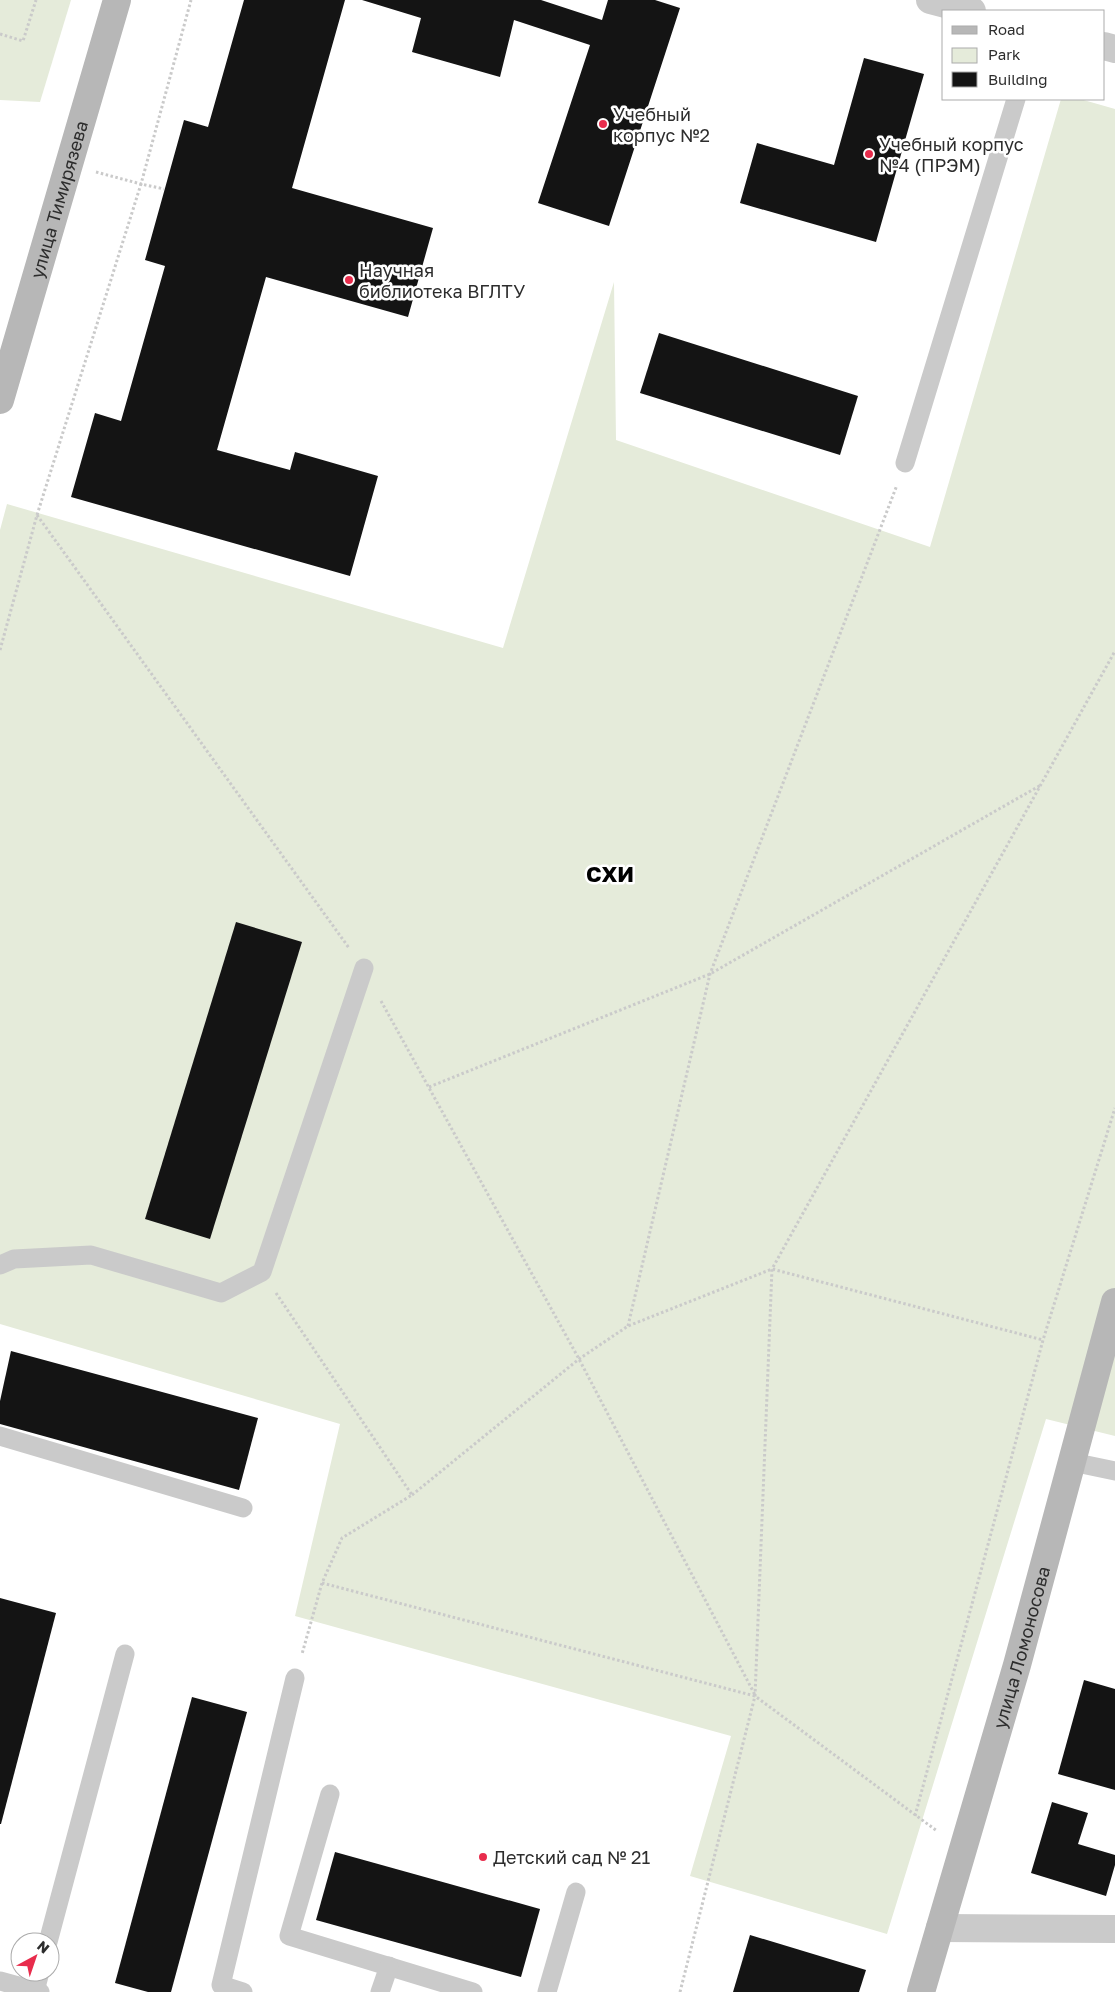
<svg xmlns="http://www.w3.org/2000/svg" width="1115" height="1992" viewBox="0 0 1115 1992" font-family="'Golos Text',sans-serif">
  <rect width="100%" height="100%" fill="#fff"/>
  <!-- green -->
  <g fill="#e5ebda">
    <polygon points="0,0 71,0 40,102 0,100"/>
    <polygon points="1061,99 1080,99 1115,109 1115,1436 1046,1419 887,1934 690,1876 731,1736 295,1616 340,1424 0,1324 0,530 7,504 503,648 614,282 616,440 930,547"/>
  </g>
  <!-- building -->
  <g fill="#141414">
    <polygon points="244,0 345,0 292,188 433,228 408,317 266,277 217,450 290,470 295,452 378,476 350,576 71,497 95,413 121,421 165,266 145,260 184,120 208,127"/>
    <polygon points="362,0 541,0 602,20 608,0 655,0 680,8 609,226 538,203 590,45 514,20 500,77 412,52 421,18"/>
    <polygon points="864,58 924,74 876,242 740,203 757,143 834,165"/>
    <polygon points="659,333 858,396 840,455 640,393"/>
    <polygon points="236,922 302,942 210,1239 145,1219"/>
    <polygon points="11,1351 258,1418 239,1490 0,1424 0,1401"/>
    <polygon points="0,1598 56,1613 1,1824 0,1824"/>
    <polygon points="1084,1680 1115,1689 1115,1790 1058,1774"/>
    <polygon points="192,1697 247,1712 171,1992 148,1992 115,1983"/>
    <polygon points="1052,1802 1088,1813 1078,1844 1115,1855 1115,1865 1106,1896 1031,1873"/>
    <polygon points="335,1852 540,1909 521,1977 316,1920"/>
    <polygon points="750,1935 866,1970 859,1992 733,1992"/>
  </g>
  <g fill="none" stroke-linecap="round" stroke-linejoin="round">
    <!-- path -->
    <g stroke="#cacaca" stroke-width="3" stroke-dasharray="2.5 2.5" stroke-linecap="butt">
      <polyline points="0,34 23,41 36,0"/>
      <polyline points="96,172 141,184 191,0"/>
      <polyline points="37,515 349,948"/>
      <polyline points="0,650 37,515 141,184 164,189"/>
      <polyline points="381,1001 579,1359 755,1695"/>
      <polyline points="429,1087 710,974 1041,785"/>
      <polyline points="276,1293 412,1495 342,1538 322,1583 302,1654"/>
      <polyline points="628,1326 710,974 897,485"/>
      <polyline points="412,1495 579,1359 628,1326 772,1269 1043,1340"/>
      <polyline points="322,1583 755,1696 937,1831"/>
      <polyline points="915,1816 1043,1340 1115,1108"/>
      <polyline points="680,1992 755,1696 772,1269 1115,651"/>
    </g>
    <!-- service -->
    <g stroke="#cacaca" stroke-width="19">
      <polyline points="905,463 1016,99"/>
      <polyline points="0,1265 14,1259 91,1255 221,1293 262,1272 364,968"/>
      <polyline points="0,1436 243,1508"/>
      <polyline points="1072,1462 1115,1471"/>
      <polyline points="330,1794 289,1936 473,1992"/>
      <polyline points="48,1942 125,1654"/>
      <polyline points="0,1981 40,1992"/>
      <polyline points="35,1991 40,1972"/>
      <polyline points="243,1992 221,1985 295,1678"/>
      <polyline points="380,1992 389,1966"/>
      <polyline points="547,1992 576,1892"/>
    </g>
    <!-- minor -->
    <g stroke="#cacaca" stroke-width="28">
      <polyline points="930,0 972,11"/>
      <polyline points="1104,46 1115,49"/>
      <polyline points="940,1928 1115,1929"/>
    </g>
    <!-- secondary -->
    <g stroke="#b7b7b7" stroke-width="28">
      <path id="s1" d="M0,400L117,0"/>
      <path id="s2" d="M921,1992L1017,1665L1115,1302"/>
    </g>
  </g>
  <!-- markers -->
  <g fill="#e82c4c" stroke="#fff" stroke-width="2">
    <circle cx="603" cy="124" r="5"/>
    <circle cx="869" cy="154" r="5"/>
    <circle cx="349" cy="280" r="5"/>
    <circle cx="483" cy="1857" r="5"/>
  </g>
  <g text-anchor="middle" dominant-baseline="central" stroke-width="5" stroke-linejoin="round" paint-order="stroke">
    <!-- poi labels -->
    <g font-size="18" fill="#2d2d2d" stroke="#fff" text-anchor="start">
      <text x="613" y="114">Учебный<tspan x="613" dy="21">корпус №2</tspan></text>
      <text x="879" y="144">Учебный корпус<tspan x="879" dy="21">№4 (ПРЭМ)</tspan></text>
      <text x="359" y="270">Научная<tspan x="359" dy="21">библиотека ВГЛТУ</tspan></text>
      <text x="493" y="1857">Детский сад № 21</text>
    </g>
    <!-- street labels -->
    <g font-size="18" fill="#2d2d2d" stroke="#fff">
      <text stroke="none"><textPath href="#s1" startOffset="209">улица Тимирязева</textPath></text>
      <text stroke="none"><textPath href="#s2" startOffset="359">улица Ломоносова</textPath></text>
    </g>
    <!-- district labels -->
    <g font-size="22" font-weight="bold" fill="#000" stroke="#fff">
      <text x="610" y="873">СХИ</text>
    </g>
  </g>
  <!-- legend -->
  <rect x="942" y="10" width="162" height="90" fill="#ffffff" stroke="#ababab"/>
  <rect x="952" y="26" width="25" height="8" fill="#b7b7b7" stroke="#ababab"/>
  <text x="988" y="35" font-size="15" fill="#2d2d2d">Road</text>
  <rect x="952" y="48" width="25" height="15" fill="#e5ebda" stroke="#ababab"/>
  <text x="988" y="60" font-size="15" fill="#2d2d2d">Park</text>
  <rect x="952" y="72" width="25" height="15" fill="#141414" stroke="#ababab"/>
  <text x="988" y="85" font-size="15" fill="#2d2d2d">Building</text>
  <!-- north arrow -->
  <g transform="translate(35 1957) rotate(40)"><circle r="24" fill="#ffffff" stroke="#ababab"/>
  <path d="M0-4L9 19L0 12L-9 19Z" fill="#e82c4c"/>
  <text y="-8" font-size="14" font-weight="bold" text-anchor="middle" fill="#2d2d2d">N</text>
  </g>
</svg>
